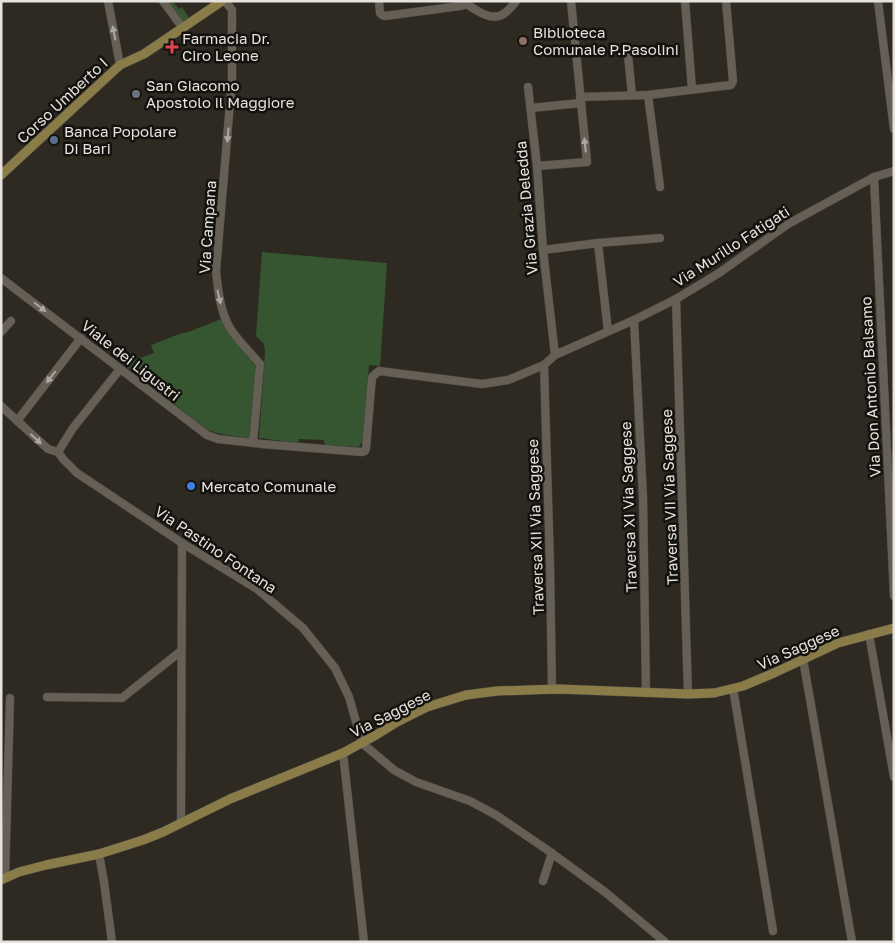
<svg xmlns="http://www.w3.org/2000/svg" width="895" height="943" viewBox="0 0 895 943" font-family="'Golos Text',sans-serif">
  <rect width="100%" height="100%" fill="#2e2921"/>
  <!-- green -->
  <g fill="#355630">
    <polygon points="167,1 172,1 179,9 182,7 189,18 181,23"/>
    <polygon points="262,252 387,263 380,366 369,365 363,439 359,447 325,445 324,440 299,439 298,443 259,438 265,352 264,344 256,336"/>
    <path d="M224,318L257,365L249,438C234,436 220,435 206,429L123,364L154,353L151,345L182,333L188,332Z"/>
  </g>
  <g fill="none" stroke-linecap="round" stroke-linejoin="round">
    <defs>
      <g id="minor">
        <polyline points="108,1 120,65"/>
        <polyline points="163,1 182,27"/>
        <path d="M225,1L232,10V79L216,271C218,290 220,311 230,328C237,340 251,353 260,364L253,443"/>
        <polyline points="379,1 380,13 382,15 385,16 460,6 468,4"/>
        <polyline points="685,1 692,89"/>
        <polyline points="878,1 894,129"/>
        <path d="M465,3C476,10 492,23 505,13C509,10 513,5 516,1"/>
        <polyline points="628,55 632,95"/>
        <polyline points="528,87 537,166 543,250 555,355"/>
        <polyline points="648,95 660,187"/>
        <polyline points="580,97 648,95 731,85 733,81 726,1"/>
        <polyline points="531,108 581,103"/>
        <polyline points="537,166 587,162 571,1"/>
        <polyline points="874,177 894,596"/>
        <polyline points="598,243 608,331"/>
        <polyline points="543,250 598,243 660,238"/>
        <polyline points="1,278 207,435 218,439 262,444 362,452 365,451 366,448 372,377 379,371 482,384 508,380 544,365 555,355 634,320 676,299 719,273 788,224 874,177 894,171"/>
        <polyline points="676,299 688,694"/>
        <polyline points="634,320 643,497 646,693"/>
        <polyline points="1,332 11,321"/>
        <polyline points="544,365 550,564 552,689"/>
        <polyline points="1,406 48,449 58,452"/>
        <polyline points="17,421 81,338"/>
        <polyline points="58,452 63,459 77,473 182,543 257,589 303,628 335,668 349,697 362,743 394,770 416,782 470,801 496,815 546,849 605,892 665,942"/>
        <polyline points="58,452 73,428 120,369"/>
        <polyline points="869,634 894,777"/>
        <polyline points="803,659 852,942"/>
        <polyline points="733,688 773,931"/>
        <polyline points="47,697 122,698 181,651"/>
        <polyline points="343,753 364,942"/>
        <polyline points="181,822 182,543"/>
        <polyline points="99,854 104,882 112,942"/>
        <polyline points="5,878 10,698"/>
        <polyline points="543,881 552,853"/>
      </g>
      <g id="major">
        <polyline points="1,175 120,65 144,54 222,1"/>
        <polyline points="1,880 19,872 46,865 99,854 143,840 163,832 230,799 343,753 376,735 397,722 427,707 466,695 497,691 558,689 688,694 714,693 743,686 774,673 838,643 894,628"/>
      </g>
    </defs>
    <!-- minor casing -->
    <use href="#minor" stroke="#48443d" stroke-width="9"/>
    <!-- major casing -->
    <use href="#major" stroke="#48443d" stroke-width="10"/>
    <!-- minor -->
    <use href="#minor" stroke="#655f56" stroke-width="8"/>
    <!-- major -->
    <use href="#major" stroke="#8a7c48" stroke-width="9"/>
  </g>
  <!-- one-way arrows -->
  <defs><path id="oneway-solid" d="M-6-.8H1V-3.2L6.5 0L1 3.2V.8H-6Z" transform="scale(1.25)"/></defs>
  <g fill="#aca7a0">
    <use href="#oneway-solid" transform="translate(114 33) rotate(-101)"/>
    <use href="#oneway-solid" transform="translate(228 135) rotate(95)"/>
    <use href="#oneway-solid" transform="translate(585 145) rotate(-96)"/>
    <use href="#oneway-solid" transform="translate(219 297) rotate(77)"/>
    <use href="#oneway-solid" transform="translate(40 307) rotate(37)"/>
    <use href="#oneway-solid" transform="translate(51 377) rotate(128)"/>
    <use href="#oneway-solid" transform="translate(36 439) rotate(42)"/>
  </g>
  <!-- markers -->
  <circle fill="#8d6e63" stroke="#14120e" stroke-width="2" cx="523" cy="41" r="5"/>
  <path fill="#e0444e" stroke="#14120e" stroke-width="2" d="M169.5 39.5h5v5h5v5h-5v5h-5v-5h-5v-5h5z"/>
  <circle fill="#6b7280" stroke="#14120e" stroke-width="2" cx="136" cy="94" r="5"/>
  <circle fill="#5c6f8a" stroke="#14120e" stroke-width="2" cx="54" cy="140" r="5"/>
  <circle fill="#3f7fe0" stroke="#14120e" stroke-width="2" cx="191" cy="486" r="5"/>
  <g text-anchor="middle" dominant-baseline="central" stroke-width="5" stroke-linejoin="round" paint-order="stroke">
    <!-- poi labels -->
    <g font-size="15" fill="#e6e2dd" stroke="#14120e" text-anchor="start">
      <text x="533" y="32">Biblioteca<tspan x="533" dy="17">Comunale P.Pasolini</tspan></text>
      <text x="182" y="38">Farmacia Dr.<tspan x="182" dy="17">Ciro Leone</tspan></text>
      <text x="146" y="85">San Giacomo<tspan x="146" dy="17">Apostolo il Maggiore</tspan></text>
      <text x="64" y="131">Banca Popolare<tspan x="64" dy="17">Di Bari</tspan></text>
      <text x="201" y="486">Mercato Comunale</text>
    </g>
    <!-- street labels -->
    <g font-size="15" fill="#e6e2dd" stroke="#14120e">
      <text transform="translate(62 100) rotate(-43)">Corso Umberto I</text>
      <text transform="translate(526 208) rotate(-95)">Via Grazia Deledda</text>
      <text transform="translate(207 227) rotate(-86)">Via Campana</text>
      <text transform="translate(731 246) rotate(-33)">Via Murillo Fatigati</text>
      <text transform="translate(131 360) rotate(38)">Viale dei Ligustri</text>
      <text transform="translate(870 387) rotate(-93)">Via Don Antonio Balsamo</text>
      <text transform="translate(669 497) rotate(-92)">Traversa VII Via Saggese</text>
      <text transform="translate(628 507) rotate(-92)">Traversa XI Via Saggese</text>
      <text transform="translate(535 527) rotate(-92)">Traversa XII Via Saggese</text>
      <text transform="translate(216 549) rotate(34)">Via Pastino Fontana</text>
      <text transform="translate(798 647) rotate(-24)">Via Saggese</text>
      <text transform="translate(390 713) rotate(-27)">Via Saggese</text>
    </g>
  </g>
  <!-- border -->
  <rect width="895" height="943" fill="none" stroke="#e6e2dd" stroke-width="5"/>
</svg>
